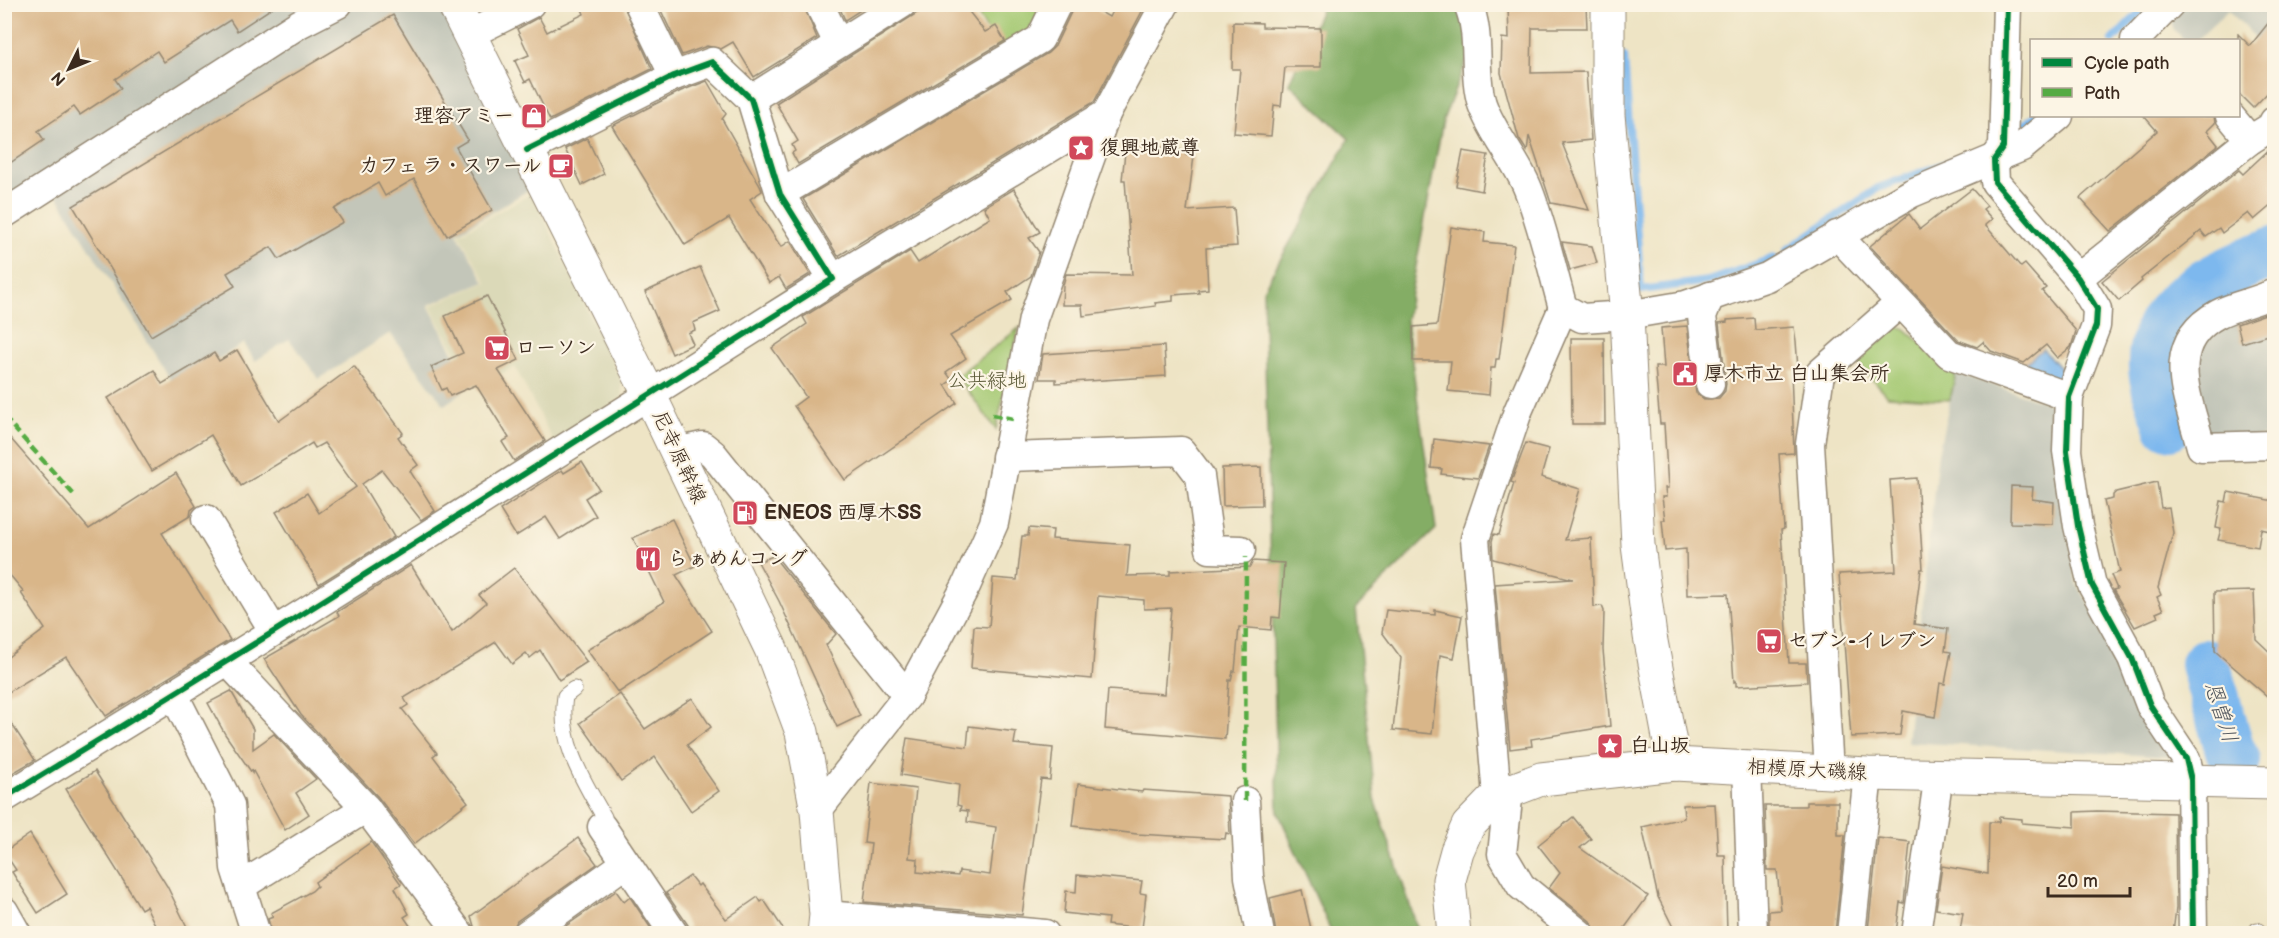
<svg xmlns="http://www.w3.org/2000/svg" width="2279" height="938" viewBox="0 0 2279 938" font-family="'Balsamiq Sans','Klee One',sans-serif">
  <rect width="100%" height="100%" fill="#fcf5e5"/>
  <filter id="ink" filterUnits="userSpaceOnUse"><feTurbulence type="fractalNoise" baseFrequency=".0167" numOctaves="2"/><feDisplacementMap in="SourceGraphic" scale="12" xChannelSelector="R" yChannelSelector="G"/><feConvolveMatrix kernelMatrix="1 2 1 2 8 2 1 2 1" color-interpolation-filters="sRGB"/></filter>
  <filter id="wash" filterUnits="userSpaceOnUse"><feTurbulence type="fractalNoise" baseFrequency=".008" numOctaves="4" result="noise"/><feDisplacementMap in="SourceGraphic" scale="24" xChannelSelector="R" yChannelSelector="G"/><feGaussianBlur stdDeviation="1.35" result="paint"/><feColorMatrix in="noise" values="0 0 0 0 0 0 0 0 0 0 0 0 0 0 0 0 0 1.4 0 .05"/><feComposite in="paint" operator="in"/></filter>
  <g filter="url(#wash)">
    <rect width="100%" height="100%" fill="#eee4c5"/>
    <!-- built -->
    <polygon fill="#dbd9b8" points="532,193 621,381 622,397 554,442 515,367 475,386 430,306 487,282 459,234"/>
    <!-- industrial -->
    <g fill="#c3c6b9">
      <polygon points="5,4 446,5 532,188 457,233 485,282 428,305 471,386 444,405 390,333 319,379 289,339 255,361 244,343 175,386 45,176 5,202"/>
      <polygon points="2182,5 2274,5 2274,56 2228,10 2197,40 2185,40 2174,30 2170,17"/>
      <polygon points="2274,301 2274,436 2204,439 2192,350 2209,328"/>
      <polygon points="1956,373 2053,405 2056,411 2053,426 2076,582 2105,631 2135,710 2172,757 1907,742 1938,454"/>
    </g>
    <!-- green -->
    <g fill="#a5c973" stroke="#707a48" stroke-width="1.5">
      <polygon points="972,5 1042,5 1032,32 1000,52"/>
      <polygon points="1893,326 1904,328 1956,373 1950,400 1887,396 1855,360"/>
      <polygon points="1019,328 996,430 957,376"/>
    </g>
    <!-- forest -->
    <polygon fill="#84ad65" stroke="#606c42" stroke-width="1.5" points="1323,5 1489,5 1443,120 1406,320 1436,529 1356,608 1375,799 1419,933 1332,933 1278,812 1263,290 1349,139 1289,83"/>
    <!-- water -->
    <polygon fill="#7db8ee" stroke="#5c7186" stroke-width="1.5" points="2043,349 2063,372 2057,385 2016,371"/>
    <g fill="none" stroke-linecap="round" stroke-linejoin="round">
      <!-- stream -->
      <g stroke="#7db8ee" stroke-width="8">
        <polyline points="2113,40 2148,4"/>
        <polyline points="1624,57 1641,290 1708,281 1774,258"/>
        <polyline points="2010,136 2035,116"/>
        <polyline points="1787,250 1878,188 1955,160"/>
      </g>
      <!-- river -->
      <g stroke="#7db8ee" stroke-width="50">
        <path d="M2169,425C2163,407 2154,387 2153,367C2150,297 2223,275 2274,251"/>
        <polyline points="2205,664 2230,750 2236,760"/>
      </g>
    </g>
    <g id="blocks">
      <!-- building -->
      <g fill="#d9b689">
        <polygon points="4,4 278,4 237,31 230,20 164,62 157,51 115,79 121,88 80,115 74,107 38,131 44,140 4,167"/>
        <polygon points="580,4 623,4 652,69 550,120 530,79 525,82 515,61 529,55 517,29 539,17 547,32 584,14"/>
        <polygon points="658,4 803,4 817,38 754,77 733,42 721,49 707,46 682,55"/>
        <polygon points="838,4 870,4 845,20"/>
        <polygon points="931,4 963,4 985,32 996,26 1005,41 798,164 792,153 795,151 792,145 798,141 776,103"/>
        <polygon points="1075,4 1087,4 1109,17 1116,4 1146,4 1094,102 838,256 803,199 1048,53 1055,46"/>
        <polygon points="1508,5 1586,5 1587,28 1532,28 1531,73 1586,72 1591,140 1562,143 1589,210 1551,203 1529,136 1527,151 1519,139 1501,73 1502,38 1509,39"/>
        <polygon points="393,15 468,140 456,147 492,210 447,236 414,179 385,196 378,183 334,209 343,222 279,259 271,247 227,273 235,286 151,336 73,206"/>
        <polygon points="2274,16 2274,86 2253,108 2238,93 2238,34 2250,46"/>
        <polygon points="1233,22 1262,23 1262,27 1321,28 1321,67 1285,67 1281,106 1274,105 1271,136 1234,133 1240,69 1232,69"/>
        <polygon points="707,81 726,114 722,119 760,186 762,191 750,199 781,247 790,241 810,274 786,289 779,277 769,283 729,218 685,245 612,126 681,91"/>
        <polygon points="2144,116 2214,116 2215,123 2207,131 2218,145 2110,231 2080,198 2157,131"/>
        <polygon points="587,138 604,174 582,185 565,149"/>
        <polygon points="1126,143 1187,151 1186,155 1194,156 1187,211 1234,208 1237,246 1206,248 1208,289 1198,290 1199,293 1173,295 1173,301 1155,303 1156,306 1083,316 1082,305 1062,305 1063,285 1066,274 1132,275 1125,180 1122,180"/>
        <polygon points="2274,145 2274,203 2254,220 2248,213 2222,233 2219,228 2206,237 2201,231 2141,279 2142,281 2119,301 2102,281 2239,170 2243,174"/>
        <polygon points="1463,151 1488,155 1482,191 1456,186"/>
        <polygon points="1014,189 1040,232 1029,238 1039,252 1031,276 1007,292 1012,300 950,336 966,358 946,372 952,380 945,385 957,403 845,480 794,406 806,397 772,348 807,324 803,317 910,251 918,263 990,218 984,207"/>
        <polygon points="1972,189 1987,206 1983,209 1992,219 1985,225 2021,267 2025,264 2046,288 2042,291 2076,331 2071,347 2057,358 2046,345 2024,363 1991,351 1983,342 1977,347 1958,340 1870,246 1909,214 1920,229"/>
        <polygon points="1451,227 1485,232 1484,242 1514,245 1499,359 1496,359 1495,368 1491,368 1489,395 1448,391 1451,361 1413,361 1413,327 1437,325"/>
        <polygon points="1562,242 1592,246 1597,263 1570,270"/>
        <polygon points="700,267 720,311 693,323 695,330 688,333 693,344 672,354 645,292"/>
        <polygon points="487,296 519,360 498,370 545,441 514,461 502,442 509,438 476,385 450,396 446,388 442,390 431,367 463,353 445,316"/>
        <polygon points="2274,311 2274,333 2242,343 2237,324"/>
        <polygon points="1754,318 1755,330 1794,327 1796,341 1798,369 1791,370 1794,453 1779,454 1784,529 1781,530 1789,663 1806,663 1807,682 1736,686 1736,681 1734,682 1728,594 1687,595 1686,549 1665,551 1662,520 1665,520 1662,497 1666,497 1665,488 1668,488 1664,424 1660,424 1655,367 1664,367 1661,328 1687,326 1696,393 1704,399 1719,398 1725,391 1726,383 1719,323 1727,322 1727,320"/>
        <polygon points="1571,338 1604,338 1605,424 1572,424"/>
        <polygon points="1164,346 1166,376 1056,383 1056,379 1039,379 1043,354"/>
        <polygon points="237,350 279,421 354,366 403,433 398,437 418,465 410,471 435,511 421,520 382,470 362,484 394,537 319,584 276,512 307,493 319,513 356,487 324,443 315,448 312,443 241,486 211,435 152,471 108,398 154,370 162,384 214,353 219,361"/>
        <polygon points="4,431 89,529 176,473 196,506 191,510 190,516 162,533 230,640 106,716 66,657 4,695 4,660 45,629 21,593 24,592 4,568"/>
        <polygon points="1434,439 1489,446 1478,478 1441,474 1442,469 1431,468"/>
        <polygon points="1526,443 1549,449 1541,477 1580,489 1565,540 1591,538 1594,607 1602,606 1604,611 1603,650 1610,726 1531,739 1532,746 1510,749 1495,584 1573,579 1493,559 1492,541 1494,534 1499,535 1514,483 1511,482"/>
        <polygon points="582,462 599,489 585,498 596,516 560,539 546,517 516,536 500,510 562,470 564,473"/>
        <polygon points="1261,467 1262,505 1223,506 1222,468"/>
        <polygon points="1917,478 1923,569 1921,569 1914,624 1948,629 1945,651 1951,652 1945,684 1940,683 1935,717 1903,711 1900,735 1851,737 1839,574 1896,571 1890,480"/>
        <polygon points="2157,482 2161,508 2169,507 2173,533 2158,588 2161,595 2157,597 2163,610 2156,613 2158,617 2135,627 2113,590 2117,589 2111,575 2120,572 2104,501 2113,499 2113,495 2116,492"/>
        <polygon points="2011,486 2033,487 2032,499 2054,502 2053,524 2010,523"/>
        <polygon points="2228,492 2274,501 2274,532 2261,529 2258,547 2218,540 2221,529 2216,528 2221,501 2226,502"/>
        <polygon points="672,519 695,566 676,575 712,631 618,693 587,650 664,602 633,538"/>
        <polygon points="1029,528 1053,530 1052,539 1130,545 1127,576 1170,575 1170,571 1250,567 1253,561 1284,563 1280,618 1272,617 1271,630 1239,627 1235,671 1233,671 1231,681 1229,680 1225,739 1105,729 1108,690 1164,694 1171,608 1144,609 1144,600 1098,596 1092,679 971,668 974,626 989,627 993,578 1017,580 1022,536 1028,536"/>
        <polygon points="773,556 836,634 826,645 860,716 837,727 779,601 758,562"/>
        <polygon points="411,565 452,632 486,603 479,595 514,568 587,662 559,680 540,650 530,658 526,653 512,664 496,642 404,698 408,705 402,709 437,753 433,756 468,802 414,844 378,797 301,715 264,659 339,616 337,612"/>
        <polygon points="2254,591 2256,639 2274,656 2274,702 2215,651 2214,592"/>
        <polygon points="1386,610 1435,615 1435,610 1462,616 1454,658 1440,655 1432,734 1393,730 1401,658 1382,632"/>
        <polygon points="231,691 253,729 253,749 274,734 316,779 296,793 309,814 285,830 252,769 252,773 225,734 208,703"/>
        <polygon points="620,694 645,729 692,698 711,727 687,745 719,791 691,811 655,757 621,781 580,723"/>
        <polygon points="4,712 35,760 4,778"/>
        <polygon points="969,726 1016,732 1014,744 1053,748 1050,780 1041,779 1022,915 864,902 871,844 864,843 871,783 916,789 909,858 918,859 917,872 958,876 959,871 990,875 996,827 967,822 968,811 960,810 961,806 957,805 959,785 901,775 907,738 967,747"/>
        <polygon points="95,771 167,886 190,933 159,933 146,906 141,909 66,789"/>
        <polygon points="1078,784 1142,792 1143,790 1228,796 1230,834 1226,833 1225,839 1137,834 1073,826"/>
        <polygon points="1806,802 1838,802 1838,835 1845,835 1835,933 1769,933 1769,911 1781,910 1777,870 1767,870 1765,806 1806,806"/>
        <polygon points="1715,804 1718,855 1725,855 1727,933 1676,933 1658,897 1642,827 1684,818 1683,805"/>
        <polygon points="2097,811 2175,813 2176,908 2173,933 1975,933 1960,931 1963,913 1936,909 1942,866 1988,874 1989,822 1999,822 1999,817 2022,819 2022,823 2075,827 2075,812"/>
        <polygon points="1573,817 1591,839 1580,848 1648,896 1621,933 1596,933 1590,921 1549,888 1560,873 1538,845"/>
        <polygon points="30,834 67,894 38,913 12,872 16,870 4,852"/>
        <polygon points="578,838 597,864 517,921 511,933 476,933 471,916"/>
        <polygon points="1878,838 1910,842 1904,903 1900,902 1896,933 1869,933 1868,931"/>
        <polygon points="371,842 401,884 395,888 409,914 404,917 415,933 272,933 268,919 273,917 271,913 312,891 317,886 315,882"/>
        <polygon points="1077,875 1142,881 1140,893 1146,894 1142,929 1107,925 1108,918 1064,913 1066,891 1076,892"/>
        <polygon points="690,876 698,886 700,884 726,919 758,897 761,902 764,900 786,933 690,933 688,925 666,893"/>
        <polygon points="1302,890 1312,933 1276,933 1270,898"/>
        <polygon points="616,891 624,902 630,897 654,933 556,933"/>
      </g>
    </g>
  </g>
  <g filter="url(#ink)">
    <use href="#blocks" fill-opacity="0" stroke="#948772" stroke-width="1.5"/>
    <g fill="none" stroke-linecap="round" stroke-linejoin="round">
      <defs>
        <g id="lane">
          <path d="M574,689L565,696C558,742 583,780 604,817L602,827"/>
          <polyline points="2255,934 2257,930"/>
        </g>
        <g id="street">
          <polyline points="639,4 674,76"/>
          <polyline points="819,4 838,43"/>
          <path d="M1468,4C1482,36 1472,72 1482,104C1493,135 1516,159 1528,189C1543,227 1552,269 1563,308L1582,318L1627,315L1686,305L1767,277L1912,193L2022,147L2059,116"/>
          <polyline points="2007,4 2003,147 1994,160 1995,182 2078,278 2097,309 2096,326 2069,397 2067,451 2078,526 2092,585 2132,658 2150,705 2186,759 2191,780 2193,934"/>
          <polyline points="468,35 530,4"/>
          <polyline points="2135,40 2170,4"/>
          <polyline points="751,99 902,4"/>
          <polyline points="2230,116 2250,140"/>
          <polyline points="780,194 1040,39 1057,4"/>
          <polyline points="4,214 299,24 338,4"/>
          <polyline points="1837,235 1949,354 2069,397"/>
          <polyline points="2078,278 2250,140 2271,127 2274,121"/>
          <polyline points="833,279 1106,114"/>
          <path d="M2274,293C2256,302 2235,305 2218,314C2161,345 2189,399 2201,447L2274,445"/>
          <polyline points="1710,296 1702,316 1710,384"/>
          <polyline points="676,452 703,446 713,454 907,696"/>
          <polyline points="1006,457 1181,451 1200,476 1210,549 1241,550"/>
          <polyline points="206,519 273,630"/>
          <polyline points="226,660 366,808"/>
          <polyline points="174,695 230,805 235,868 256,934"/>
          <polyline points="1747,766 1753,934"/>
          <polyline points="1829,772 1810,444 1820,373 1900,303"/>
          <polyline points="1509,790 1502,854 1521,886 1580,934"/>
          <polyline points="1497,796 1475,539 1518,411 1563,308"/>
          <path d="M4,798C283,629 557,452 833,279L780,194L751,99L712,62L674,76L527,150"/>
          <polyline points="1245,801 1249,877 1260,934"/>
          <polyline points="817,811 907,696 966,586 994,523 1033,319 1106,114 1165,4"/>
          <polyline points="602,827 674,934"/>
          <polyline points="241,886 366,808 460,934"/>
          <polyline points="4,911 17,934"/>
          <polyline points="826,915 1045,934"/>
          <polyline points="527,934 626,863"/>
          <polyline points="1851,934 1868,774"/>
          <polyline points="1916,934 1939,774"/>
        </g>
        <g id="secondary">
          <polyline points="454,4 649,394 771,649 802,732 817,811 826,915 824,934"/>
          <polyline points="1608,4 1608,115 1627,315 1638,545 1650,636 1674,764"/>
        </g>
        <polyline id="primary" points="1454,934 1449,880 1457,851 1468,826 1497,796 1541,779 1674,764 1868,774 2274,783"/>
      </defs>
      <!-- lane casing -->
      <use href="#lane" stroke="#948772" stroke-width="17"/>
      <!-- street casing -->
      <use href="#street" stroke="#948772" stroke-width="31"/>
      <!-- secondary casing -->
      <use href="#secondary" stroke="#948772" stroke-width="35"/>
      <!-- primary casing -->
      <use href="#primary" stroke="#948772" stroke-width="35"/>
      <!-- lane -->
      <use href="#lane" stroke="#fff" stroke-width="15"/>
      <!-- street -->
      <use href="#street" stroke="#fff" stroke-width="28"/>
      <!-- secondary -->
      <use href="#secondary" stroke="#fff" stroke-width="33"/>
      <!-- primary -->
      <use href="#primary" stroke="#fff" stroke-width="33"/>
      <!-- quiet -->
      <g stroke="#55ab43" stroke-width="4.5" stroke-dasharray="9 4.5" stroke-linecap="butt">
        <polyline points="992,415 1013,419"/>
        <polyline points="4,417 75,496"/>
        <polyline points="1245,801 1246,557"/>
      </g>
      <defs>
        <g id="cycleway">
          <polyline points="2007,4 2003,147 1994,160 1995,182 2078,278 2097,309 2096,326 2069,397 2067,451 2078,526 2092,585 2132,658 2150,705 2186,759 2191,780 2193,934"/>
          <path d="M4,798C283,629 557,452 833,279L780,194L751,99L712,62L674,76L527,150"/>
        </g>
      </defs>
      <!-- cycleway casing -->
      <use href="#cycleway" stroke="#fcf5e5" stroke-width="10"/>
      <!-- cycleway -->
      <use href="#cycleway" stroke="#00873e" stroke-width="6"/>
    </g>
  </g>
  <!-- icons -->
  <defs>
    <symbol id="shop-square" viewBox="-11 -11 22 22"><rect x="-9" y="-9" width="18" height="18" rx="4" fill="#d1495b" stroke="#fcf5e5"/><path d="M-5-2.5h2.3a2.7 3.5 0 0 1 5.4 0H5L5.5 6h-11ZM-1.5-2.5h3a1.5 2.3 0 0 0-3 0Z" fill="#fff"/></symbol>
    <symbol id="sight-square" viewBox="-11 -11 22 22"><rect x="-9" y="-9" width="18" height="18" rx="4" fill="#d1495b" stroke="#fcf5e5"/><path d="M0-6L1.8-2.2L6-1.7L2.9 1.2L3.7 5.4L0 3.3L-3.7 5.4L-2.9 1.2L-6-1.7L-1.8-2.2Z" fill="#fff"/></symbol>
    <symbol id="cafe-square" viewBox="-11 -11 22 22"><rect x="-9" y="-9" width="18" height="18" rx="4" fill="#d1495b" stroke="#fcf5e5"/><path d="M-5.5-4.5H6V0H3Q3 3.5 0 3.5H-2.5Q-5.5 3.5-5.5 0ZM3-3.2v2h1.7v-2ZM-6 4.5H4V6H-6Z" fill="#fff"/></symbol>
    <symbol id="supermarket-square" viewBox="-11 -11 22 22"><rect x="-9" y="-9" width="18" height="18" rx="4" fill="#d1495b" stroke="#fcf5e5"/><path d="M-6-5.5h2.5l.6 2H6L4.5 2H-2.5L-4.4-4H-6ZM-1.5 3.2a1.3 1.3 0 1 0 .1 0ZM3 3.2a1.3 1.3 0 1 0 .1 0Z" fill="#fff"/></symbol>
    <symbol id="civic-square" viewBox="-11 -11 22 22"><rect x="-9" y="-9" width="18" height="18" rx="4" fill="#d1495b" stroke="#fcf5e5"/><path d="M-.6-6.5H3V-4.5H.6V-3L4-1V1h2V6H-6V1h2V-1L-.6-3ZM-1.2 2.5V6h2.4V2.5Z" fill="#fff"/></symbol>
    <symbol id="fuel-square" viewBox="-11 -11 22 22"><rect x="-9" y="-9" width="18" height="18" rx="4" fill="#d1495b" stroke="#fcf5e5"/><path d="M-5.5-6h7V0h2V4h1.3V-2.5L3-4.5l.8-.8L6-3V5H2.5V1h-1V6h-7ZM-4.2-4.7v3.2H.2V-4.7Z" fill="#fff"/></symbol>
    <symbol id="restaurant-square" viewBox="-11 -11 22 22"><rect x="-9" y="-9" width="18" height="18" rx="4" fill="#d1495b" stroke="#fcf5e5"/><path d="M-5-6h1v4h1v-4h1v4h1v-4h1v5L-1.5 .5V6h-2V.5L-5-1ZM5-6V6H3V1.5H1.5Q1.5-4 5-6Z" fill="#fff"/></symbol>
  </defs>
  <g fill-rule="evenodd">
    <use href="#shop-square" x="519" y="101" width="30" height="30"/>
    <use href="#sight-square" x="1066" y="133" width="30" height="30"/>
    <use href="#cafe-square" x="546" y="151" width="30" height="30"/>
    <use href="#supermarket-square" x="482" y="333" width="30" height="30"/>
    <use href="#civic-square" x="1670" y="359" width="30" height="30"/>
    <use href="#fuel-square" x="730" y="498" width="30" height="30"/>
    <use href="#restaurant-square" x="633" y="544" width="30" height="30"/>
    <use href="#supermarket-square" x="1754" y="626" width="30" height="30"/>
    <use href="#sight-square" x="1595" y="731" width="30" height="30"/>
  </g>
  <g text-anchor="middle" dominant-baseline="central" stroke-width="4.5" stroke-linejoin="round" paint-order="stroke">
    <!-- poi labels -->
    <g font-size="20" font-weight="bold" fill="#3b2a1e" stroke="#fcf5e5" text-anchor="start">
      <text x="514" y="116" text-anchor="end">理容アミー</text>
      <text x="1100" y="148">復興地蔵尊</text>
      <text x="542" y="166" text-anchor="end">カフェ ラ・スワール</text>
      <text x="516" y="348">ローソン</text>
      <text x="1704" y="374">厚木市立 白山集会所</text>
      <text x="764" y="513">ENEOS 西厚木SS</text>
      <text x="668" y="559">らぁめんコング</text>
      <text x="1788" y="641">セブン-イレブン</text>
      <text x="1630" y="746">白山坂</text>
    </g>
    <!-- park labels -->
    <g font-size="20" fill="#5b5a38" stroke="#fcf5e5">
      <text x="987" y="381">公共緑地</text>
    </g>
    <!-- street labels -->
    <g font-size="20" fill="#3b2a1e" stroke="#fcf5e5">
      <text transform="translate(679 457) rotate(65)">尼寺原幹線</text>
      <text transform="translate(1807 770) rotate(3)">相模原大磯線</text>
    </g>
    <!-- water labels -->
    <g font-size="21" font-style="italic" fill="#4f555c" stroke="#fcf5e5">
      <text transform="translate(2221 712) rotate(72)">恩曽川</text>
    </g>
  </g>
  <!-- margin -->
  <rect width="2279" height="938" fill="none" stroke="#fcf5e5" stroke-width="24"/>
  <!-- legend -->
  <rect x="2030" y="39" width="210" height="78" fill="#fcf5e5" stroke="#afa495" stroke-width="1.5"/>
  <rect x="2042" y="58" width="30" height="9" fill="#00873e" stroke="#afa495" stroke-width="1.5"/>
  <text x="2084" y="69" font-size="18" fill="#3b2a1e">Cycle path</text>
  <rect x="2042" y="88" width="30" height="9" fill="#55ab43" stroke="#afa495" stroke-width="1.5"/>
  <text x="2084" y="99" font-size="18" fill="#3b2a1e">Path</text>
  <!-- north arrow -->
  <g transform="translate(69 69) rotate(227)" stroke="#fcf5e5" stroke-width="4.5" paint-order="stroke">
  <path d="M0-4.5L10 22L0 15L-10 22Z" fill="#3b2a1e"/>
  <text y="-9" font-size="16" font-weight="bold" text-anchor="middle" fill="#3b2a1e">N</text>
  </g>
  <!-- scale -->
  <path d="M2048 887v9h82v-9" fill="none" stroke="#3b2a1e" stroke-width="3"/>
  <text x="2057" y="887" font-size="18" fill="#3b2a1e" stroke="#fcf5e5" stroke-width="4.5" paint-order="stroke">20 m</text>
</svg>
